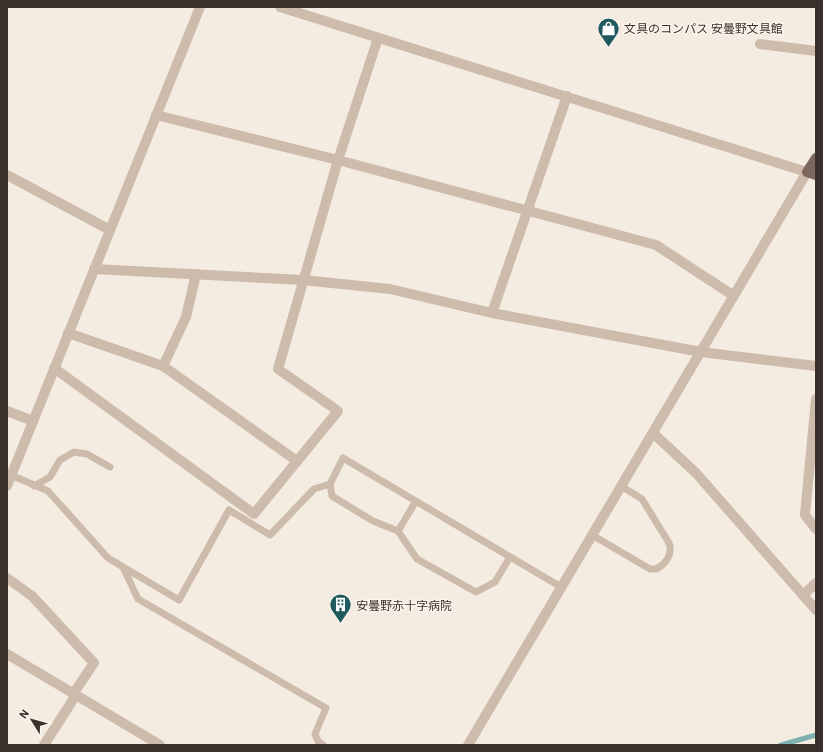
<svg xmlns="http://www.w3.org/2000/svg" width="823" height="752" viewBox="0 0 823 752" font-family="'IBM Plex Sans','Noto Sans JP',sans-serif">
  <rect width="100%" height="100%" fill="#f4ebe1"/>
  <g fill="none" stroke-linecap="round" stroke-linejoin="round">
    <!-- stream -->
    <polyline stroke="#7fb0b2" stroke-width="5" points="781,745 816,735"/>
    <!-- service -->
    <g stroke="#cdbbac" stroke-width="7">
      <polyline points="11,475 48,491 108,558 179,600 229,510 270,535 314,489 330,484 343,458 561,587"/>
      <polyline points="330,484 332,496 373,521 398,531 417,559 476,592 495,582 510,557"/>
      <polyline points="34,486 50,477 60,460 74,452 87,454 110,467"/>
      <polyline points="398,531 416,501"/>
      <path d="M592,535L650,569H656C666,564 673,554 669,543L642,499L621,486"/>
      <polyline points="124,569 138,599 326,708 315,734 318,741 323,745"/>
    </g>
    <!-- minor -->
    <g stroke="#cdbbac" stroke-width="10">
      <polyline points="760,44 816,51"/>
      <polyline points="156,115 338,160 656,245 734,296"/>
      <polyline points="7,175 110,230"/>
      <polyline points="94,269 303,280 390,289 492,313 701,352 816,366"/>
      <polyline points="492,313 567,96"/>
      <polyline points="68,333 163,366 297,461"/>
      <polyline points="163,366 186,317 196,274"/>
      <polyline points="54,368 254,514 338,411 278,369 338,160 378,38"/>
      <polyline points="816,399 805,515 816,529"/>
      <polyline points="7,411 33,421"/>
      <polyline points="7,578 32,596 94,663 73,694"/>
      <polyline points="803,595 816,583"/>
      <polyline points="7,654 160,745"/>
      <polyline points="44,745 76,695"/>
    </g>
    <!-- tertiary -->
    <g stroke="#cdbbac" stroke-width="10">
      <polyline points="280,7 807,172 468,745"/>
      <polyline points="653,433 696,473 816,610"/>
      <polyline points="7,486 200,7"/>
    </g>
    <!-- primary -->
    <polyline stroke="#7d675c" stroke-width="10" points="816,158 807,172 816,175"/>
  </g>
  <!-- icons -->
  <defs>
    <symbol id="shop-pin" viewBox="-11 -11 22 30"><path d="M0 17L-7.5 6A9.5 9.5 0 1 1 7.5 6Z" fill="#1f5a5e" stroke="#fbf5ee"/><path d="M-5-2.5h2.3a2.7 3.5 0 0 1 5.4 0H5L5.5 6h-11ZM-1.5-2.5h3a1.5 2.3 0 0 0-3 0Z" fill="#fff"/></symbol>
    <symbol id="building-pin" viewBox="-11 -11 22 30"><path d="M0 17L-7.5 6A9.5 9.5 0 1 1 7.5 6Z" fill="#1f5a5e" stroke="#fbf5ee"/><path d="M-4-6H4V6H1V3H-1V6H-4ZM-2.5-4.3h1.7v1.8h-1.7ZM.8-4.3h1.7v1.8H.8ZM-2.5-1h1.7V.8h-1.7ZM.8-1h1.7V.8H.8Z" fill="#fff"/></symbol>
  </defs>
  <g fill-rule="evenodd">
    <use href="#shop-pin" x="596" y="16" width="25" height="34"/>
    <use href="#building-pin" x="328" y="592" width="25" height="34"/>
  </g>
  <g text-anchor="middle" dominant-baseline="central" stroke-width="3" stroke-linejoin="round" paint-order="stroke">
    <!-- poi labels -->
    <g font-size="12" fill="#3b302b" stroke="#fbf5ee" text-anchor="start">
      <text x="624" y="28">文具のコンパス 安曇野文具館</text>
      <text x="356" y="605">安曇野赤十字病院</text>
    </g>
  </g>
  <!-- border -->
  <rect width="823" height="752" fill="none" stroke="#3b302b" stroke-width="16"/>
  <!-- north arrow -->
  <g transform="translate(32 720) rotate(307)" stroke="#fbf5ee" stroke-width="3" paint-order="stroke">
  <path d="M0-3L7 15L0 10L-7 15Z" fill="#3b302b"/>
  <text y="-6" font-size="11" font-weight="bold" text-anchor="middle" fill="#3b302b">N</text>
  </g>
</svg>
